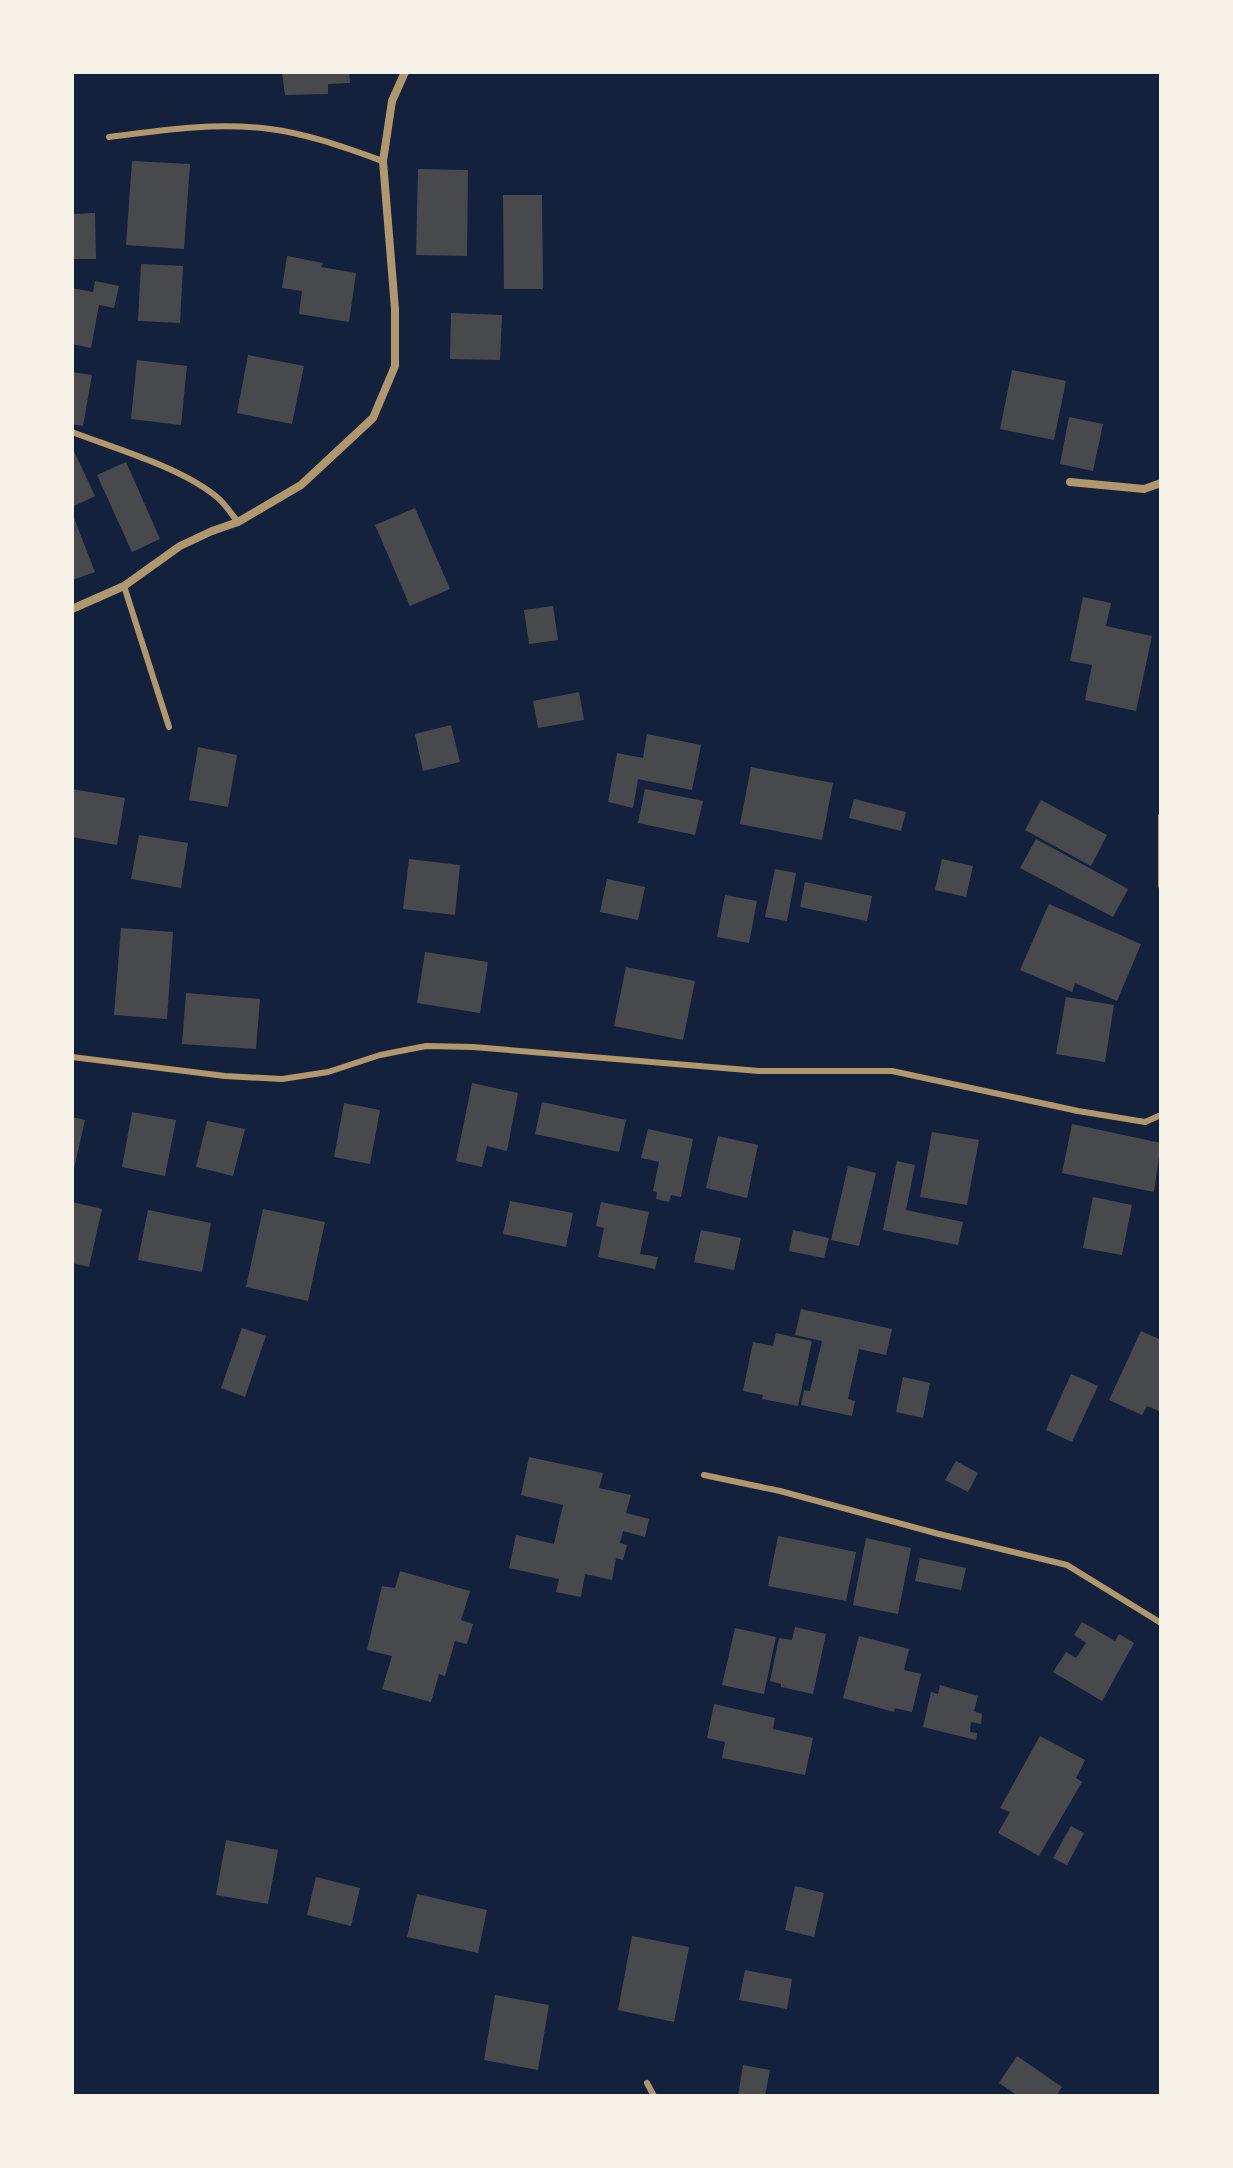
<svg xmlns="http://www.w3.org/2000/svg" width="1233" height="2168" viewBox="0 0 1233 2168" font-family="'Libre Baskerville',serif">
  <rect width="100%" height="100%" fill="#14213d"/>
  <!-- building -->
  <g fill="#48494c">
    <polygon points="282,72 349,72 350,83 328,84 328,94 285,95"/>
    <polygon points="132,161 190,164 184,249 126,245"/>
    <polygon points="418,169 468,170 467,256 416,255"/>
    <polygon points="503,195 542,195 543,289 504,289"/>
    <polygon points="95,213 96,259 72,259 72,214"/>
    <polygon points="287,256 323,263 321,267 356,273 349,322 299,314 302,291 282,288"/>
    <polygon points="141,264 183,266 180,323 138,321"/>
    <polygon points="95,281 119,286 114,308 99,305 91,348 72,344 72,288 93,292"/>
    <polygon points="451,313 502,315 500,360 450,359"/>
    <polygon points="248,355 304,366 292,424 237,413"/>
    <polygon points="137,360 187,366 181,425 131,419"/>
    <polygon points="1012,370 1066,381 1054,440 1000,429"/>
    <polygon points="72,372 92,375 83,426 72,424"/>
    <polygon points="1069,417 1103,424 1093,471 1060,464"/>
    <polygon points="72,447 95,496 72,507"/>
    <polygon points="126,462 160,539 132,552 97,475"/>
    <polygon points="415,508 450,589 410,606 375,525"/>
    <polygon points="72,513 95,572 72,580"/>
    <polygon points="1083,597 1111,603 1106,626 1152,636 1136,711 1085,700 1092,665 1070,661"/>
    <polygon points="553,606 558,640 529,644 524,610"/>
    <polygon points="579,692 584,720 538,728 533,701"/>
    <polygon points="451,725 460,762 423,771 415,734"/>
    <polygon points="647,734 701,745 692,790 638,779 633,808 608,802 617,753 643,758"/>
    <polygon points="198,747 237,755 228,807 189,800"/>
    <polygon points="751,767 833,783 822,840 740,824"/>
    <polygon points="72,789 125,798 117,845 72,837"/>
    <polygon points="645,789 703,801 695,835 638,823"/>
    <polygon points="854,799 906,812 901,831 849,818"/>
    <polygon points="1041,800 1107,835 1091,866 1025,830"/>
    <polygon points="139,835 188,843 181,888 131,879"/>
    <polygon points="1036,839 1128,889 1113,917 1020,868"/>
    <polygon points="409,859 460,865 455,915 403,909"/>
    <polygon points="942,859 973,866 966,897 935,890"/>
    <polygon points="775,869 796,873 787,921 765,917"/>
    <polygon points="607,879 645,887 638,920 600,912"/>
    <polygon points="805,882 872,896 867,921 800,907"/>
    <polygon points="725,895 757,901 749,943 717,937"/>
    <polygon points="1049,904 1141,944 1117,1001 1075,983 1072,992 1020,970"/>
    <polygon points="121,928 173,932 167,1019 114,1015"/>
    <polygon points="425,952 488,962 480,1013 417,1003"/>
    <polygon points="626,967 695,981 683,1040 614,1026"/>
    <polygon points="186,993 260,999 256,1049 182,1044"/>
    <polygon points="1066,997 1114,1005 1105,1062 1056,1054"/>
    <polygon points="472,1083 518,1093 507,1151 487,1146 482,1167 456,1161"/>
    <polygon points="542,1102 626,1120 619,1152 535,1134"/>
    <polygon points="344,1103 380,1110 370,1164 334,1157"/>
    <polygon points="132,1112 176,1120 165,1176 122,1167"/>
    <polygon points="72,1117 85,1120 73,1173 72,1173"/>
    <polygon points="207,1121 245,1129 233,1176 196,1167"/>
    <polygon points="1072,1124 1161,1143 1154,1192 1062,1173"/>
    <polygon points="648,1129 693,1139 681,1197 671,1195 669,1202 656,1199 657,1192 653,1191 659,1162 641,1158"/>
    <polygon points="932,1132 979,1140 967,1205 920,1197"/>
    <polygon points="718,1136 758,1145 747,1198 706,1188"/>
    <polygon points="897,1161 915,1165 906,1210 963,1222 958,1245 883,1230"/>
    <polygon points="848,1166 876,1173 859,1246 831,1240"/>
    <polygon points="1093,1197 1132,1205 1122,1255 1083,1248"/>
    <polygon points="510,1201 573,1213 566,1247 503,1234"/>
    <polygon points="72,1202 102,1209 89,1267 72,1263"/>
    <polygon points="601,1202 649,1212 640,1254 658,1257 655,1269 598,1257 604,1228 596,1226"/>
    <polygon points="263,1209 325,1222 308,1301 246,1287"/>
    <polygon points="148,1210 211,1223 202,1272 138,1260"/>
    <polygon points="701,1230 741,1238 734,1270 694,1262"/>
    <polygon points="793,1230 829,1238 824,1258 789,1251"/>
    <polygon points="801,1309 892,1329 886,1355 859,1349 848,1399 855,1401 852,1416 801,1405 804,1390 810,1391 822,1341 795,1335"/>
    <polygon points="242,1328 266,1336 245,1397 221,1388"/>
    <polygon points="1141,1331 1161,1340 1161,1412 1147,1406 1142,1415 1109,1400"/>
    <polygon points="776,1333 812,1341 798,1406 762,1399 763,1395 743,1391 753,1342 773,1346"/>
    <polygon points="1071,1374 1098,1386 1072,1442 1046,1430"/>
    <polygon points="903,1377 930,1383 923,1418 896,1412"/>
    <polygon points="529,1457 603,1473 599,1488 631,1495 626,1513 649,1519 645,1537 623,1531 620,1543 627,1545 623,1560 616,1558 612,1580 585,1574 581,1597 556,1592 559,1579 509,1568 516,1535 554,1544 563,1505 521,1495"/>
    <polygon points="956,1461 978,1473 968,1492 945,1480"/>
    <polygon points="778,1536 856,1552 846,1601 768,1586"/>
    <polygon points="866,1538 911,1548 898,1614 853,1605"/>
    <polygon points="920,1558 966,1568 961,1590 915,1581"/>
    <polygon points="400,1571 470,1591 461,1620 473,1624 467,1644 455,1641 445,1676 439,1674 431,1702 382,1689 392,1656 367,1650 382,1586 395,1588"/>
    <polygon points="1082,1622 1115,1641 1119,1634 1134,1643 1102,1701 1053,1672 1066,1652 1076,1658 1086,1643 1074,1635"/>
    <polygon points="795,1627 826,1634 813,1694 781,1687 781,1684 770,1681 779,1638 792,1640"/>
    <polygon points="735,1628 776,1637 764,1694 722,1685"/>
    <polygon points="859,1636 909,1649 904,1670 921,1674 912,1712 895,1708 894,1712 843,1698"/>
    <polygon points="940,1685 978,1696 974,1711 982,1714 981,1724 971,1722 970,1732 977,1733 976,1740 923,1727 931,1692 938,1694"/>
    <polygon points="714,1704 775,1718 773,1729 813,1738 805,1775 722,1758 725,1742 707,1738"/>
    <polygon points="1040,1736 1085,1760 1076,1778 1082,1782 1039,1856 998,1833 1010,1812 1000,1808"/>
    <polygon points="1071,1826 1084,1833 1067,1865 1053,1858"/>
    <polygon points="226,1840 278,1850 268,1904 216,1895"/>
    <polygon points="316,1877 360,1888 351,1926 307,1915"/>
    <polygon points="795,1886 824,1893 814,1937 785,1930"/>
    <polygon points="417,1894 487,1910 478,1953 407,1937"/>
    <polygon points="632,1936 689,1947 674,2022 618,2010"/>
    <polygon points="745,1970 792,1979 787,2009 739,2000"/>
    <polygon points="495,1995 549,2005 538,2070 484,2060"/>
    <polygon points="1017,2056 1062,2087 1056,2096 1018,2096 999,2083"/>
    <polygon points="743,2065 770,2070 765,2096 738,2096"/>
  </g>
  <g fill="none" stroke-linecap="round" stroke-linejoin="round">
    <!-- service -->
    <g stroke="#b1986c" stroke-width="6">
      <path d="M109,137C162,130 217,122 270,129C309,134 346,148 383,161"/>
      <path d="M72,432C116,449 183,468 218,498C226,505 232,515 238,522"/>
      <polyline points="124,586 169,727"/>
      <polyline points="1161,816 1161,886"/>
      <polyline points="72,1057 225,1076 282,1079 328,1072 380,1055 426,1046 473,1047 759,1071 892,1071 1078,1111 1145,1122 1161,1115"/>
      <polyline points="704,1475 780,1491 939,1534 1067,1565 1161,1623"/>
      <polyline points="647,2083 654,2096"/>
    </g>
    <!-- minor -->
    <g stroke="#b1986c" stroke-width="8">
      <polyline points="1070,482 1144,489 1161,483"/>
      <polyline points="72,609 124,586 180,546 212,531 238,522 301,485 373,418 395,366 395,309 383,161 392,101 405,72"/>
    </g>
  </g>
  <!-- border -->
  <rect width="1233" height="2168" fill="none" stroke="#f6f1e7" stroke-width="148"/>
</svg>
